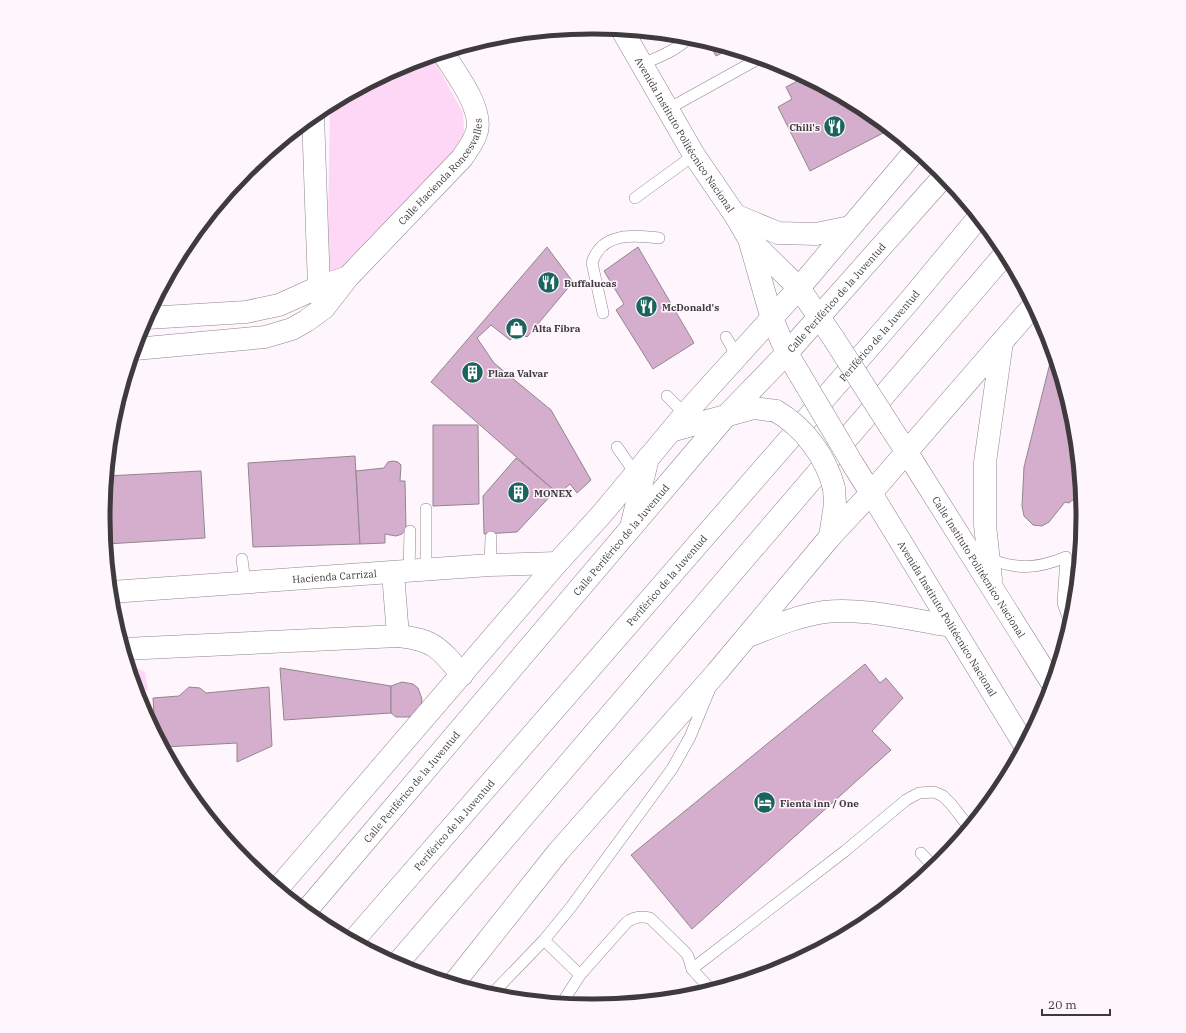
<svg xmlns="http://www.w3.org/2000/svg" width="1186" height="1033" viewBox="0 0 1186 1033" font-family="'IBM Plex Serif',serif">
  <rect width="100%" height="100%" fill="#fef6fc"/>
  <!-- green -->
  <g fill="#ffd7f6">
    <polygon points="432,56 463,113 465,145 327,286 330,105 406,64"/>
    <polygon points="129,664 145,672 148,690 137,690"/>
  </g>
  <!-- building -->
  <g fill="#d6aecd" stroke="#90878e">
    <polygon points="709,43 730,49 716,56"/>
    <polygon points="805,77 865,110 879,121 885,132 810,171 778,107 792,99 786,87"/>
    <polygon points="547,247 573,282 527,337 518,333 510,340 491,325 477,338 494,363 551,410 591,480 577,493 570,484 559,494 555,491 431,382"/>
    <polygon points="638,247 694,343 653,369 616,310 624,304 604,271"/>
    <polygon points="1050,363 1055,363 1073,421 1078,474 1074,479 1080,488 1080,494 1069,503 1065,502 1049,522 1042,526 1033,525 1024,516 1022,506 1024,467"/>
    <polygon points="433,425 478,425 479,504 433,506"/>
    <polygon points="355,456 360,544 253,547 248,463"/>
    <polygon points="516,458 555,491 517,532 484,534 483,496"/>
    <polygon points="393,461 398,462 401,465 400,481 405,481 406,528 402,534 396,536 385,534 385,543 360,544 356,471 384,468 388,462"/>
    <polygon points="201,471 205,538 106,544 104,516 107,476"/>
    <polygon points="865,664 880,683 886,678 903,698 872,731 891,750 692,929 631,855"/>
    <polygon points="280,668 391,686 391,713 284,720"/>
    <polygon points="402,682 413,684 418,688 422,699 421,705 414,715 408,717 396,717 391,713 391,686"/>
    <polygon points="189,687 200,688 206,693 269,687 272,746 237,762 237,743 164,747 155,730 153,698 179,696"/>
  </g>
  <g fill="none" stroke-linecap="round" stroke-linejoin="round">
    <defs>
      <g id="service">
        <path d="M641,65C653,59 684,48 689,36"/>
        <polyline points="668,109 760,58"/>
        <polyline points="635,198 694,155"/>
        <path d="M603,313L592,263C601,232 634,235 659,238"/>
        <polyline points="726,337 737,356"/>
        <polyline points="667,396 685,414"/>
        <polyline points="617,447 635,473"/>
        <polyline points="426,509 426,570"/>
        <path d="M987,558C1017,570 1037,569 1066,557L1063,603L1070,623"/>
        <polyline points="242,559 245,583"/>
        <polyline points="490,565 491,537"/>
        <polyline points="409,571 410,531"/>
        <polyline points="921,853 934,867"/>
        <polyline points="544,940 580,975 562,1003"/>
        <polyline points="692,969 845,851 906,800 919,793 934,792 943,796 951,804 969,827"/>
        <path d="M580,975L626,923C633,917 641,916 650,918L685,952L688,956L692,969L711,990"/>
        <polyline points="491,995 544,940 571,907 672,769 690,737 709,691"/>
      </g>
      <g id="minor">
        <polyline points="313,116 319,287 322,301"/>
        <polyline points="147,318 246,312 279,305 319,287 348,277"/>
        <path id="s1" d="M135,349L265,337L292,329L306,321L324,308L348,277L462,158C468,149 475,140 477,131C483,108 455,72 443,53"/>
      </g>
      <g id="tertiary">
        <polyline points="393,573 398,636"/>
        <path id="s2" d="M111,592L490,565L557,563"/>
        <path d="M124,649L398,636C433,639 441,649 462,675"/>
        <polyline points="278,888 557,563 601,515 685,414 799,288 915,151"/>
      </g>
      <g id="secondary">
        <polyline points="671,431 754,408 776,411"/>
        <path id="s3" d="M906,451L1052,683"/>
        <path id="s4" d="M871,493L1024,744"/>
        <polyline points="632,523 648,458"/>
        <polyline points="830,537 835,504 834,488"/>
        <polyline points="991,580 985,525 985,462 1002,342"/>
        <path d="M748,636C772,627 797,616 824,612C863,607 911,620 951,626"/>
        <path id="s5" d="M306,911L725,417L787,353L944,176"/>
        <polyline points="454,983 558,852 717,672 830,537 871,493 1033,306"/>
      </g>
      <g id="primary">
        <path id="s6" d="M622,30L694,155L735,215L749,239L772,319L787,353L800,375"/>
        <polyline points="735,215 778,233 816,234 850,227"/>
        <polyline points="750,240 799,288 834,339"/>
        <polyline points="891,428 906,451"/>
        <polyline points="854,466 871,493"/>
      </g>
      <g id="trunk">
        <path id="s7" d="M353,941L911,299L978,218"/>
        <polyline points="397,964 1005,254"/>
      </g>
    </defs>
    <!-- service casing -->
    <use href="#service" stroke="#8d848b" stroke-width="12"/>
    <!-- minor casing -->
    <use href="#minor" stroke="#8d848b" stroke-width="23"/>
    <!-- tertiary casing -->
    <use href="#tertiary" stroke="#8d848b" stroke-width="23"/>
    <!-- secondary casing -->
    <use href="#secondary" stroke="#8d848b" stroke-width="23"/>
    <!-- primary casing -->
    <use href="#primary" stroke="#8d848b" stroke-width="23"/>
    <!-- trunk casing -->
    <use href="#trunk" stroke="#8d848b" stroke-width="23"/>
    <!-- service -->
    <use href="#service" stroke="#fff" stroke-width="11"/>
    <!-- minor -->
    <use href="#minor" stroke="#fff" stroke-width="22"/>
    <!-- tertiary -->
    <use href="#tertiary" stroke="#fff" stroke-width="22"/>
    <!-- secondary -->
    <use href="#secondary" stroke="#fff" stroke-width="22"/>
    <!-- primary -->
    <use href="#primary" stroke="#fff" stroke-width="22"/>
    <!-- trunk -->
    <use href="#trunk" stroke="#fff" stroke-width="22"/>
    <defs>
      <path id="secondary-bridge" d="M776,411C804,427 826,457 834,488"/>
      <g id="primary-bridge">
        <polyline points="834,339 891,428"/>
        <polyline points="800,375 854,466"/>
      </g>
    </defs>
    <!-- secondary-bridge casing -->
    <use href="#secondary-bridge" stroke="#8d848b" stroke-width="23" stroke-linecap="butt"/>
    <!-- primary-bridge casing -->
    <use href="#primary-bridge" stroke="#8d848b" stroke-width="23" stroke-linecap="butt"/>
    <!-- secondary-bridge -->
    <use href="#secondary-bridge" stroke="#fff" stroke-width="22"/>
    <!-- primary-bridge -->
    <use href="#primary-bridge" stroke="#fff" stroke-width="22"/>
  </g>
  <!-- icons -->
  <defs>
    <symbol id="restaurant-disc" viewBox="-11 -11 22 22"><circle r="9.5" fill="#19645d" stroke="#fef6fc"/><path d="M-5-6h1v4h1v-4h1v4h1v-4h1v5L-1.5 .5V6h-2V.5L-5-1ZM5-6V6H3V1.5H1.5Q1.5-4 5-6Z" fill="#fff"/></symbol>
    <symbol id="shop-disc" viewBox="-11 -11 22 22"><circle r="9.5" fill="#19645d" stroke="#fef6fc"/><path d="M-5-2.5h2.3a2.7 3.5 0 0 1 5.4 0H5L5.5 6h-11ZM-1.5-2.5h3a1.5 2.3 0 0 0-3 0Z" fill="#fff"/></symbol>
    <symbol id="building-disc" viewBox="-11 -11 22 22"><circle r="9.5" fill="#19645d" stroke="#fef6fc"/><path d="M-4-6H4V6H1V3H-1V6H-4ZM-2.5-4.3h1.7v1.8h-1.7ZM.8-4.3h1.7v1.8H.8ZM-2.5-1h1.7V.8h-1.7ZM.8-1h1.7V.8H.8Z" fill="#fff"/></symbol>
    <symbol id="hotel-disc" viewBox="-11 -11 22 22"><circle r="9.5" fill="#19645d" stroke="#fef6fc"/><path d="M-6-4.5h1.5V1H6V5H4.5V3h-9V5H-6ZM-4 0a1.8 1.8 0 1 1 3.6 0ZM.5 0V-2.5h3Q6-2.5 6 0Z" fill="#fff"/></symbol>
  </defs>
  <g fill-rule="evenodd">
    <use href="#restaurant-disc" x="822" y="114" width="25" height="25"/>
    <use href="#restaurant-disc" x="536" y="270" width="25" height="25"/>
    <use href="#restaurant-disc" x="634" y="294" width="25" height="25"/>
    <use href="#shop-disc" x="504" y="316" width="25" height="25"/>
    <use href="#building-disc" x="460" y="360" width="25" height="25"/>
    <use href="#building-disc" x="506" y="480" width="25" height="25"/>
    <use href="#hotel-disc" x="752" y="790" width="25" height="25"/>
  </g>
  <g text-anchor="middle" dominant-baseline="central" stroke-width="3" stroke-linejoin="round" paint-order="stroke">
    <!-- poi labels -->
    <g font-size="10" font-weight="bold" fill="#3e3a3d" stroke="#fef6fc" text-anchor="start">
      <text x="820" y="127" text-anchor="end">Chili's</text>
      <text x="564" y="283">Buffalucas</text>
      <text x="662" y="307">McDonald's</text>
      <text x="532" y="328">Alta Fibra</text>
      <text x="488" y="373">Plaza Valvar</text>
      <text x="534" y="493">MONEX</text>
      <text x="780" y="803">Fienta inn / One</text>
    </g>
    <!-- street labels -->
    <g font-size="10" fill="#3e3a3d" stroke="#fef6fc">
      <text stroke="none"><textPath href="#s6" startOffset="122">Avenida Instituto Politécnico Nacional</textPath></text>
      <text stroke="none"><textPath href="#s1" startOffset="378">Calle Hacienda Roncesvalles</textPath></text>
      <text stroke="none"><textPath href="#s5" startOffset="811">Calle Periférico de la Juventud</textPath></text>
      <text stroke="none"><textPath href="#s7" startOffset="802">Periférico de la Juventud</textPath></text>
      <text stroke="none"><textPath href="#s5" startOffset="487">Calle Periférico de la Juventud</textPath></text>
      <text stroke="none"><textPath href="#s3" startOffset="137">Calle Instituto Politécnico Nacional</textPath></text>
      <text stroke="none"><textPath href="#s2" startOffset="224">Hacienda Carrizal</textPath></text>
      <text stroke="none"><textPath href="#s7" startOffset="478">Periférico de la Juventud</textPath></text>
      <text stroke="none"><textPath href="#s4" startOffset="147">Avenida Instituto Politécnico Nacional</textPath></text>
      <text stroke="none"><textPath href="#s5" startOffset="163">Calle Periférico de la Juventud</textPath></text>
      <text stroke="none"><textPath href="#s7" startOffset="154">Periférico de la Juventud</textPath></text>
    </g>
  </g>
  <!-- crop -->
  <path d="M0 0H1186V1033H0ZM592 34H594A482 482 0 0 1 1076 516V517A482 482 0 0 1 594 999H592A482 482 0 0 1 110 517V516A482 482 0 0 1 592 34Z" fill="#fef6fc" fill-rule="evenodd"/>
  <path fill="none" stroke="#3e3a3d" stroke-width="5" d="M592 34H594A482 482 0 0 1 1076 516V517A482 482 0 0 1 594 999H592A482 482 0 0 1 110 517V516A482 482 0 0 1 592 34Z"/>
  <!-- scale -->
  <path d="M1042 1009v6h68v-6" fill="none" stroke="#3e3a3d" stroke-width="2"/>
  <text x="1048" y="1009" font-size="12" fill="#3e3a3d" stroke="#fef6fc" stroke-width="3" paint-order="stroke">20 m</text>
</svg>
